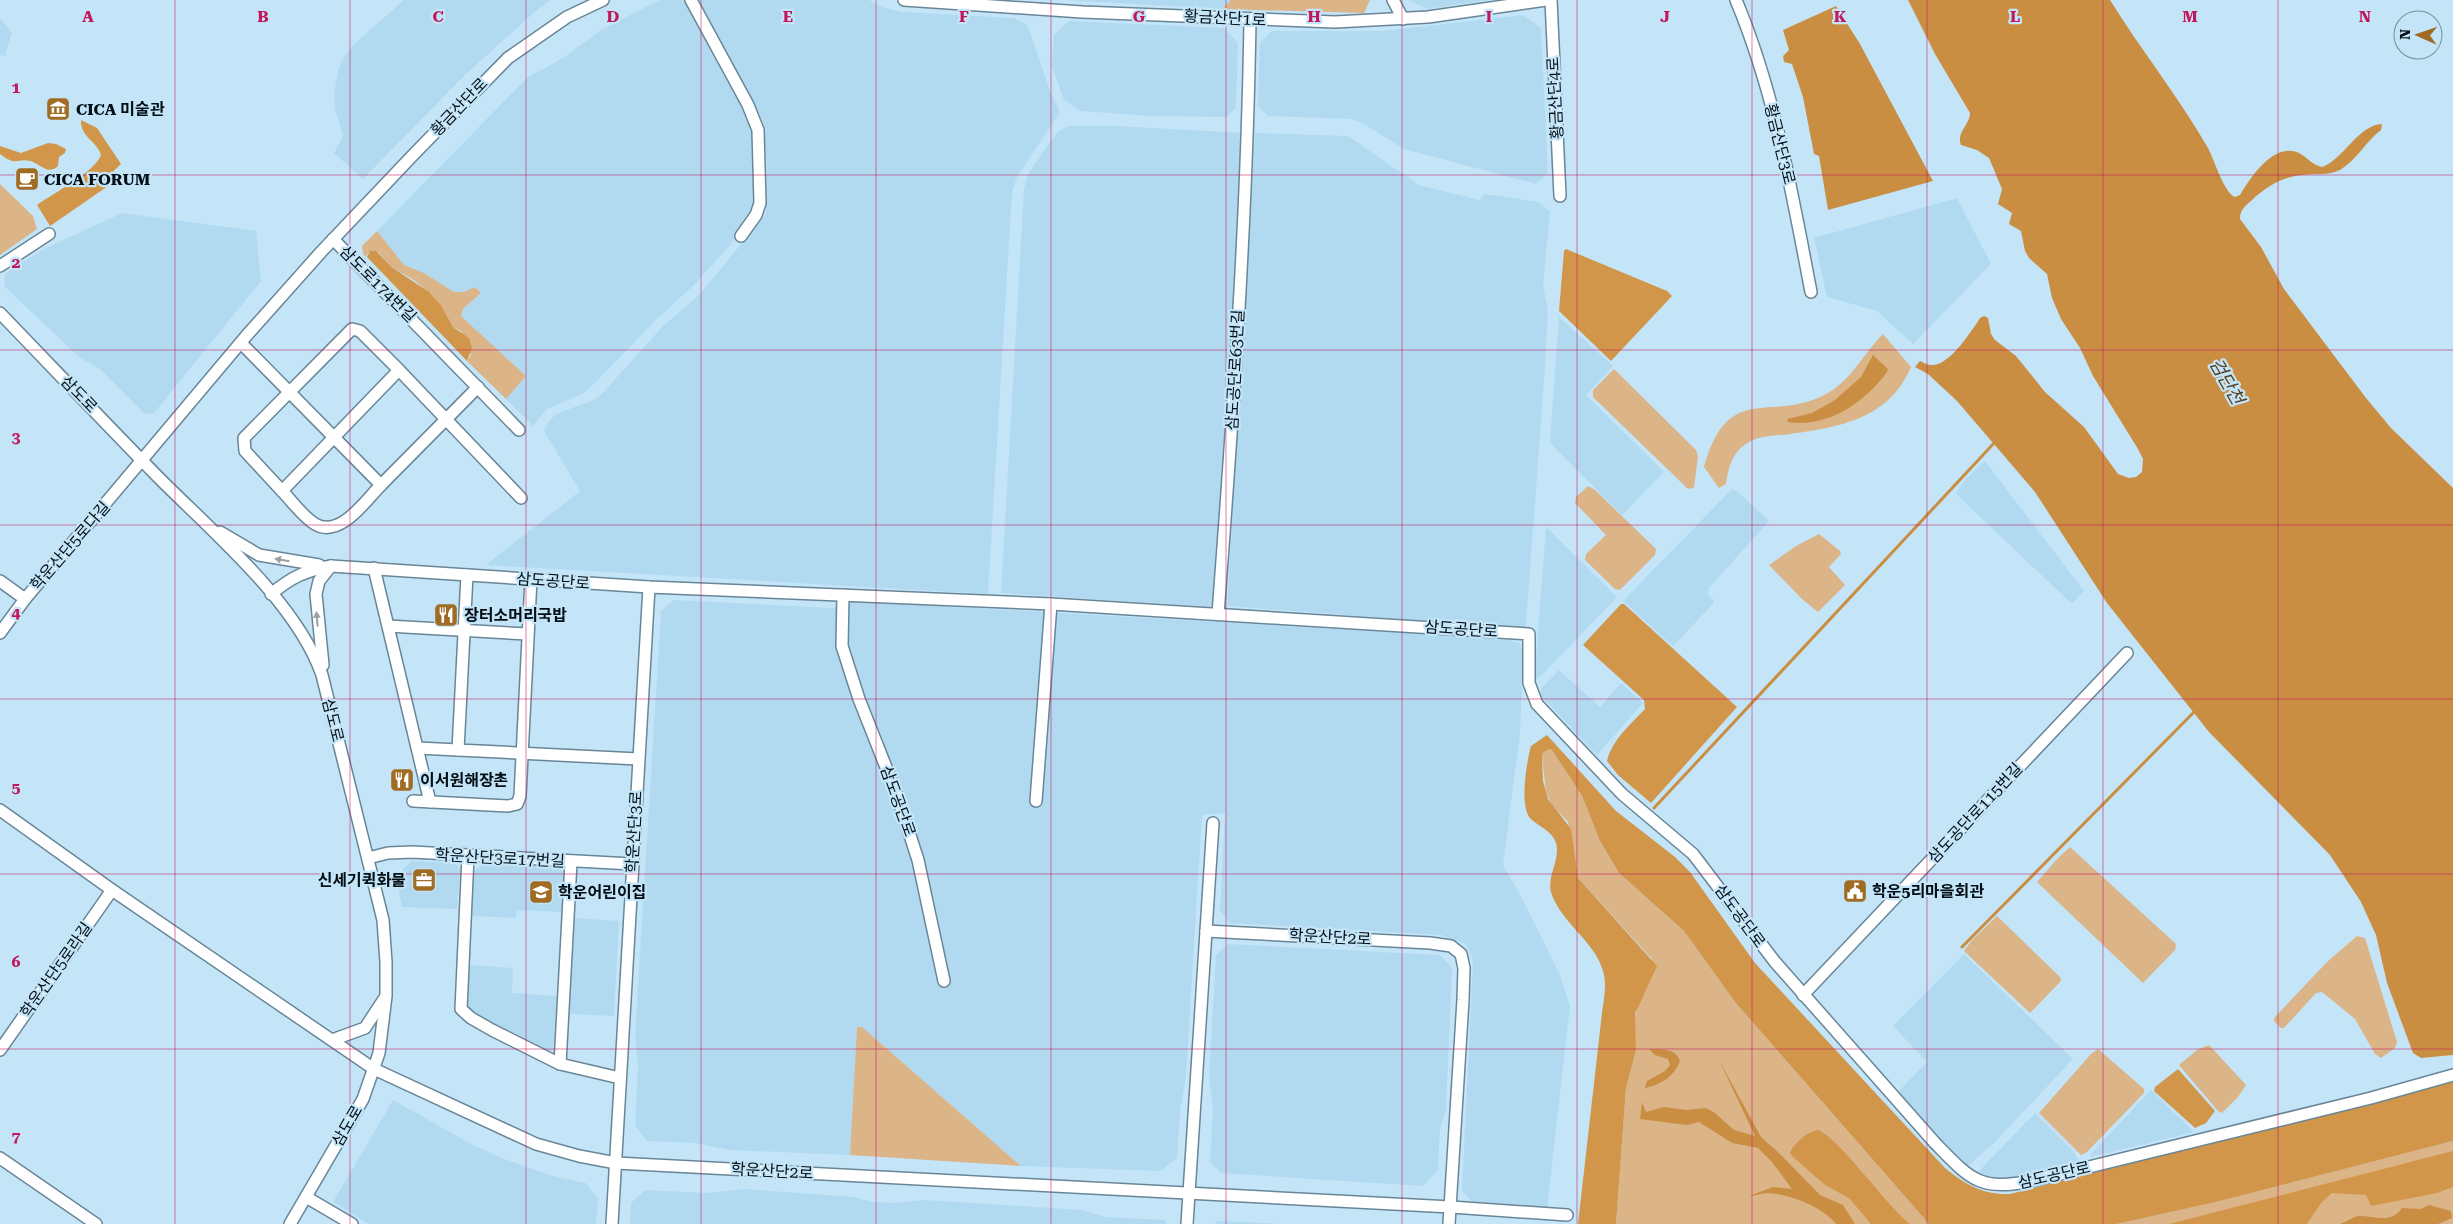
<svg xmlns="http://www.w3.org/2000/svg" width="2453" height="1224" viewBox="0 0 2453 1224" font-family="'Roboto Serif','Noto Sans KR',serif">
  <rect width="100%" height="100%" fill="#c4e5f8"/>
  <!-- built -->
  <g fill="#b1daf1">
    <polygon points="404,0 551,0 538,9 466,74 363,179 334,153 343,136 335,109 334,94 338,71 341,62 353,45"/>
    <polygon points="660,0 684,0 751,126 753,137 754,205 731,244 696,283 654,322 594,384 584,393 547,409 533,426 506,399 526,376 461,316 463,309 481,293 475,287 464,292 454,292 424,273 404,265 377,231 527,78 563,58 601,30"/>
    <polygon points="699,0 869,0 885,8 902,12 1014,18 1026,24 1029,29 1050,91 1060,112 1017,177 1012,192 988,594 486,565 580,491 544,431 549,421 556,414 596,399 602,394 661,328 699,295 766,214 767,161 763,121"/>
    <polygon points="1065,0 1231,0 1222,9"/>
    <polygon points="1409,0 1490,0 1426,9"/>
    <polygon points="1523,15 1541,28 1548,173 1536,184 1404,149 1364,124 1352,119 1268,116 1258,106 1260,43 1272,31 1384,31"/>
    <polygon points="0,19 12,32 5,56 0,55"/>
    <polygon points="1069,21 1224,28 1238,43 1236,108 1226,117 1151,116 1081,111 1064,100 1052,66 1054,35"/>
    <polygon points="1068,126 1118,126 1244,133 1213,607 1001,593 1024,189 1028,174 1049,143 1058,132"/>
    <polygon points="1255,133 1348,136 1419,185 1480,200 1484,194 1539,202 1550,212 1543,286 1548,310 1545,366 1526,625 1524,628 1227,606"/>
    <polygon points="1957,198 1991,264 1913,344 1877,311 1827,297 1814,238"/>
    <polygon points="122,213 256,231 261,281 154,413 145,414 100,369 80,358 4,286 5,274 23,262 46,248"/>
    <polygon points="1559,317 1613,366 1586,395 1664,472 1622,515 1550,443"/>
    <polygon points="1985,461 2084,591 2072,604 1956,494 1963,482"/>
    <polygon points="1732,489 1737,491 1769,521 1709,588 1708,594 1714,601 1713,604 1673,646 1623,601"/>
    <polygon points="1546,527 1617,597 1538,679 1536,679 1536,658"/>
    <polygon points="673,600 833,608 853,601 1404,633 1508,640 1520,643 1523,654 1520,733 1503,865 1522,898 1560,975 1570,1006 1547,1208 1473,1202 1462,1191 1473,963 1472,956 1465,944 1441,935 1230,923 1220,911 1225,813 1202,815 1186,1076 1180,1112 1177,1158 1161,1171 1021,1166 862,1027 857,1027 850,1155 730,1150 695,1143 647,1141 635,1126 638,1065 635,1035 661,611"/>
    <polygon points="1559,670 1600,707 1621,683 1643,703 1597,755 1541,696 1541,689"/>
    <polygon points="411,861 455,863 460,870 457,909 402,907 396,876"/>
    <polygon points="483,864 560,867 565,875 563,912 517,910 516,918 471,916 474,871"/>
    <polygon points="575,918 619,921 614,1016 569,1014"/>
    <polygon points="1228,944 1440,955 1452,968 1446,1109 1440,1129 1438,1170 1423,1186 1221,1173 1210,1162 1213,1106 1209,1076 1216,955"/>
    <polygon points="1964,954 2073,1059 1995,1142 1967,1167 1896,1094 1927,1062 1893,1026"/>
    <polygon points="468,965 513,968 512,993 557,996 553,1049 547,1053 468,1009 467,1005"/>
    <polygon points="2151,1090 2194,1132 2091,1157 2090,1155"/>
    <polygon points="393,1100 471,1144 504,1159 556,1177 586,1183 598,1199 596,1224 369,1224 333,1202"/>
    <polygon points="2035,1113 2073,1151 2081,1164 2008,1180 1988,1178 1976,1174"/>
    <polygon points="744,1189 853,1197 872,1202 896,1203 925,1200 1082,1210 1105,1217 1164,1220 1167,1224 630,1224 631,1203 645,1190 707,1193"/>
    <polygon points="1218,1221 1281,1224 1214,1224"/>
  </g>
  <!-- green -->
  <g fill="#dbb488">
    <polygon points="1231,0 1370,0 1364,13 1222,9"/>
    <polygon points="0,184 33,216 37,229 0,255"/>
    <polygon points="377,231 404,265 424,273 454,292 464,292 475,287 481,293 463,309 461,316 526,376 506,399 467,361 471,355 461,331 453,327 434,297 414,280 393,268 378,252 368,253 366,257 363,254 362,246"/>
    <path d="M1883,334L1911,367C1889,419 1840,427 1790,434C1777,436 1761,435 1749,442C1732,452 1729,466 1726,484L1719,488L1704,467C1729,378 1772,425 1828,393C1851,380 1864,353 1883,334Z"/>
    <polygon points="1614,369 1696,450 1698,457 1694,487 1691,489 1687,488 1593,397 1593,390"/>
    <polygon points="1588,486 1595,490 1656,549 1655,555 1620,590 1615,589 1585,560 1586,554 1606,535 1575,503 1576,497"/>
    <polygon points="1819,534 1840,551 1841,554 1829,567 1845,585 1818,612 1802,599 1769,565 1796,546"/>
    <polygon points="1549,749 1552,750 1582,796 1600,841 1619,873 1684,931 1735,1002 1929,1224 1616,1224 1626,1088 1636,1050 1634,1020 1652,959 1578,878 1568,822 1552,805 1546,792 1542,757 1543,753"/>
    <polygon points="2070,847 2176,944 2175,950 2143,983 2037,882 2058,858"/>
    <polygon points="1997,916 2060,977 2061,981 2030,1013 1964,951 1972,940"/>
    <polygon points="2357,936 2365,938 2397,1042 2395,1048 2381,1058 2375,1054 2355,1019 2322,992 2316,993 2284,1028 2281,1028 2274,1021 2274,1018 2327,962"/>
    <polygon points="857,1027 862,1027 1021,1166 850,1155"/>
    <polygon points="2209,1045 2246,1085 2238,1097 2222,1113 2218,1111 2179,1065 2197,1050"/>
    <polygon points="2098,1049 2144,1089 2144,1093 2087,1152 2081,1155 2039,1113 2091,1054"/>
    <polygon points="2453,1141 2453,1224 2117,1224 2216,1202"/>
  </g>
  <!-- forest -->
  <g fill="#d2964b">
    <path d="M81,120L97,128L121,164L105,179L111,184L50,226L37,205C52,194 95,172 101,155C97,141 80,137 81,120Z"/>
    <path d="M48,143L56,144L66,149L65,153L59,157L58,166C47,176 40,163 30,161C16,158 17,167 0,154V146L21,153Z"/>
    <polygon points="1566,249 1667,291 1672,296 1611,361 1559,311 1564,251"/>
    <polygon points="370,251 376,251 393,268 429,292 440,304 453,327 469,338 472,348 467,361 367,257"/>
    <path d="M1621,604H1624L1737,707L1651,803L1618,775L1607,761C1612,740 1631,724 1645,709L1644,700L1583,645Z"/>
    <path d="M1547,735L1616,811L1675,857L1690,872L1755,963L1945,1168C1966,1185 1983,1195 2010,1194L2453,1081V1141L2216,1202L2117,1224H1929L1735,1002L1684,931L1619,873L1600,841L1582,796L1552,750L1549,749L1543,753L1542,757L1543,781L1548,799L1571,829L1578,878L1657,966L1635,1014L1636,1050L1626,1088L1616,1224H1578L1602,1013C1604,999 1607,984 1603,971C1595,942 1562,923 1552,895C1545,878 1561,860 1556,843C1553,832 1540,827 1532,820C1518,809 1527,761 1531,746Z"/>
    <polygon points="2178,1069 2215,1111 2206,1123 2195,1128 2154,1091 2155,1087"/>
    <path d="M1818,1130C1839,1138 1885,1204 1910,1224H1871L1849,1198L1825,1185L1793,1157L1790,1153C1793,1144 1808,1131 1818,1130Z"/>
    <polygon points="2453,1151 2453,1187 2437,1193 2371,1206 2366,1195 2332,1193 2321,1203 2307,1224 2169,1224"/>
  </g>
  <!-- water -->
  <g fill="#ca8e43">
    <path d="M1908,0H2110C2141,50 2178,96 2208,148C2214,159 2224,193 2235,197L2240,195C2250,178 2274,141 2299,153C2307,157 2312,165 2322,167C2344,159 2358,125 2382,124L2381,130C2366,141 2357,160 2340,170C2328,176 2315,173 2302,175C2282,177 2266,187 2252,200C2245,206 2240,210 2240,219L2261,247L2284,289L2366,398L2391,428L2453,488V1055L2421,1058L2413,1053L2387,983L2376,935L2361,902L2330,855L2209,732L2107,603L2035,492L1957,401L1928,374L1915,367L1920,361C1923,362 1927,365 1931,365C1949,367 1972,330 1980,318L1984,316L1988,318L1991,334L1995,340L2016,356L2045,392L2084,427L2118,474L2129,478L2136,477L2142,472L2143,459L2138,449L2093,376L2080,348L2061,319L2052,298L2047,274L2029,258L2025,251L2021,231L2009,224L2012,213L1998,204L2002,189L1989,158L1977,150L1961,145C1956,132 1970,125 1970,113L1935,54Z"/>
    <polygon points="1836,6 1860,44 1933,181 1828,210 1819,156 1814,154 1803,97 1792,64 1784,62 1783,56 1789,50 1783,30"/>
    <path d="M1873,355L1888,369L1887,372C1864,403 1828,428 1788,422L1787,419L1812,413L1835,400L1861,377Z"/>
    <path d="M1649,1049C1661,1050 1675,1047 1680,1061C1674,1077 1660,1085 1645,1088L1647,1081L1665,1071L1670,1065L1668,1059L1655,1055Z"/>
    <path d="M1719,1060L1761,1137L1781,1155L1820,1195L1843,1205L1855,1224H1836C1823,1207 1790,1194 1768,1193C1762,1193 1755,1196 1749,1196L1773,1187L1792,1189L1772,1162L1758,1148L1732,1143L1699,1122L1687,1125L1640,1119L1642,1102L1646,1112L1664,1107L1686,1110L1706,1108L1715,1113L1734,1130L1755,1136Z"/>
    <path d="M2429,1205L2451,1211L2452,1218L2438,1224H2340C2347,1222 2352,1217 2359,1216C2376,1216 2391,1224 2402,1208L2421,1209Z"/>
  </g>
  <g fill="none" stroke-linecap="round" stroke-linejoin="round">
    <!-- stream -->
    <g stroke="#ca8e43" stroke-width="3">
      <polyline points="1654,808 1996,441"/>
      <polyline points="1962,947 2197,709"/>
    </g>
    <defs>
      <g id="minor">
        <polyline points="691,0 748,105 758,130 760,203 756,215 741,236"/>
        <polyline points="904,0 1082,12 1335,22 1428,17 1546,0"/>
        <polyline points="1393,0 1403,19"/>
        <polyline points="1551,0 1560,196"/>
        <path d="M1736,0C1775,93 1792,193 1811,292"/>
        <polyline points="333,239 519,430"/>
        <polyline points="0,266 49,234"/>
        <path d="M0,313C53,368 106,424 160,479C214,533 297,603 322,675L383,920L386,962V996L379,1053L363,1099L290,1224"/>
        <polygon points="352,329 360,331 399,370 282,491 245,451 244,438"/>
        <polyline points="241,343 381,485 478,387"/>
        <polyline points="399,370 521,498"/>
        <path d="M282,491C292,501 303,517 315,524C340,539 366,500 381,485"/>
        <polyline points="220,532 259,555 319,565"/>
        <polyline points="374,568 430,802"/>
        <polyline points="467,575 458,750 638,759"/>
        <polyline points="0,581 25,599"/>
        <path d="M271,594C292,577 304,571 331,566L649,587L1051,604L1529,634V683L1537,704L1622,794L1693,854L1775,962L1935,1143C1971,1180 1979,1191 2032,1181L2371,1098L2453,1075"/>
        <polyline points="843,595 842,646 859,699 897,795 918,860 944,981"/>
        <path d="M1218,614C1233,416 1247,218 1250,20"/>
        <polyline points="388,626 527,634"/>
        <polyline points="0,633 25,599 247,335 321,252 414,154 508,58 567,17 603,0"/>
        <polyline points="323,665 316,594 319,581 331,566"/>
        <polyline points="418,748 458,750"/>
        <polyline points="413,801 508,806 517,804 520,796 531,579"/>
        <polyline points="1036,801 1051,604"/>
        <polyline points="0,810 112,890 374,1069 536,1144 579,1156 616,1163 1451,1207 1567,1215"/>
        <polyline points="468,856 461,1009 471,1018 492,1030 560,1064 620,1078"/>
        <polyline points="368,858 388,853 412,852 632,864"/>
        <polyline points="1206,931 1430,943 1451,946 1461,954 1464,968 1463,1000 1449,1224"/>
        <polyline points="1803,995 2127,653"/>
        <polyline points="332,1040 365,1028 384,999"/>
        <polyline points="0,1050 112,890"/>
        <polyline points="560,1064 571,862"/>
        <polyline points="0,1158 96,1224"/>
        <polyline points="306,1197 352,1224"/>
        <polyline points="612,1224 649,587"/>
        <polyline points="1187,1224 1213,823"/>
      </g>
    </defs>
    <!-- minor casing -->
    <use href="#minor" stroke="#688697" stroke-width="14"/>
    <!-- minor -->
    <use href="#minor" stroke="#fff" stroke-width="11"/>
  </g>
  <!-- one-way arrows -->
  <defs><path id="oneway-solid" d="M-6-.8H1V-3.2L6.5 0L1 3.2V.8H-6Z" transform="scale(1.25)"/></defs>
  <g fill="#9b9fa1">
    <use href="#oneway-solid" transform="translate(282 560) rotate(-170)"/>
    <use href="#oneway-solid" transform="translate(317 619) rotate(-95)"/>
  </g>
  <!-- grid -->
  <path fill="none" stroke="#c2185b" stroke-width="1" stroke-opacity="0.55" d="M175,0V1224M350,0V1224M526,0V1224M701,0V1224M876,0V1224M1051,0V1224M1226,0V1224M1402,0V1224M1577,0V1224M1752,0V1224M1927,0V1224M2103,0V1224M2278,0V1224M0,175H2453M0,350H2453M0,525H2453M0,699H2453M0,874H2453M0,1049H2453"/>
  <!-- icons -->
  <defs>
    <symbol id="museum-square" viewBox="-11 -11 22 22"><rect x="-9" y="-9" width="18" height="18" rx="4" fill="#a06b23" stroke="#c4e5f8"/><path d="M0-6L6-3V-2H-6V-3ZM-5-1h2V3h-2ZM-1-1h2V3h-2ZM3-1h2V3H3ZM-6 4H6V6H-6Z" fill="#fff"/></symbol>
    <symbol id="cafe-square" viewBox="-11 -11 22 22"><rect x="-9" y="-9" width="18" height="18" rx="4" fill="#a06b23" stroke="#c4e5f8"/><path d="M-5.5-4.5H6V0H3Q3 3.5 0 3.5H-2.5Q-5.5 3.5-5.5 0ZM3-3.2v2h1.7v-2ZM-6 4.5H4V6H-6Z" fill="#fff"/></symbol>
    <symbol id="restaurant-square" viewBox="-11 -11 22 22"><rect x="-9" y="-9" width="18" height="18" rx="4" fill="#a06b23" stroke="#c4e5f8"/><path d="M-5-6h1v4h1v-4h1v4h1v-4h1v5L-1.5 .5V6h-2V.5L-5-1ZM5-6V6H3V1.5H1.5Q1.5-4 5-6Z" fill="#fff"/></symbol>
    <symbol id="office-square" viewBox="-11 -11 22 22"><rect x="-9" y="-9" width="18" height="18" rx="4" fill="#a06b23" stroke="#c4e5f8"/><path d="M-6-3h4V-5.5h4V-3h4V5H-6ZM-1-4.5V-3h2v-1.5ZM-6 0V1H6V0Z" fill="#fff"/></symbol>
    <symbol id="civic-square" viewBox="-11 -11 22 22"><rect x="-9" y="-9" width="18" height="18" rx="4" fill="#a06b23" stroke="#c4e5f8"/><path d="M-.6-6.5H3V-4.5H.6V-3L4-1V1h2V6H-6V1h2V-1L-.6-3ZM-1.2 2.5V6h2.4V2.5Z" fill="#fff"/></symbol>
    <symbol id="school-square" viewBox="-11 -11 22 22"><rect x="-9" y="-9" width="18" height="18" rx="4" fill="#a06b23" stroke="#c4e5f8"/><path d="M0-5L7-2L0 1L-7-2ZM-4 1L0 2.5L4 1V4Q0 6-4 4Z" fill="#fff"/></symbol>
  </defs>
  <g fill-rule="evenodd">
    <use href="#museum-square" x="44" y="95" width="28" height="28"/>
    <use href="#cafe-square" x="13" y="165" width="28" height="28"/>
    <use href="#restaurant-square" x="432" y="601" width="28" height="28"/>
    <use href="#restaurant-square" x="388" y="766" width="28" height="28"/>
    <use href="#office-square" x="410" y="866" width="28" height="28"/>
    <use href="#civic-square" x="1841" y="877" width="28" height="28"/>
    <use href="#school-square" x="527" y="878" width="28" height="28"/>
  </g>
  <g text-anchor="middle" dominant-baseline="central" stroke-width="4.5" stroke-linejoin="round" paint-order="stroke">
    <!-- street labels -->
    <g font-size="16" fill="#040e15" stroke="#c4e5f8">
      <text transform="translate(1225 18) rotate(3)">황금산단1로</text>
      <text transform="translate(1555 98) rotate(-93)">황금산단4로</text>
      <text transform="translate(459 107) rotate(-46)">황금산단로</text>
      <text transform="translate(1780 144) rotate(76)">황금산단3로</text>
      <text transform="translate(378 284) rotate(45)">삼도로174번길</text>
      <text transform="translate(1235 370) rotate(-87)">삼도공단로63번길</text>
      <text transform="translate(79 394) rotate(46)">삼도로</text>
      <text transform="translate(70 546) rotate(-49)">학운산단5로다길</text>
      <text transform="translate(553 581) rotate(4)">삼도공단로</text>
      <text transform="translate(1461 629) rotate(4)">삼도공단로</text>
      <text transform="translate(333 720) rotate(76)">삼도로</text>
      <text transform="translate(898 801) rotate(70)">삼도공단로</text>
      <text transform="translate(1975 813) rotate(-47)">삼도공단로115번길</text>
      <text transform="translate(634 832) rotate(-87)">학운산단3로</text>
      <text transform="translate(500 858) rotate(3)">학운산단3로17번길</text>
      <text transform="translate(1740 916) rotate(54)">삼도공단로</text>
      <text transform="translate(1330 937) rotate(3)">학운산단2로</text>
      <text transform="translate(56 970) rotate(-55)">학운산단5로라길</text>
      <text transform="translate(347 1126) rotate(-60)">삼도로</text>
      <text transform="translate(772 1171) rotate(3)">학운산단2로</text>
      <text transform="translate(2054 1175) rotate(-13)">삼도공단로</text>
    </g>
    <!-- poi labels -->
    <g font-size="16" font-weight="bold" fill="#040e15" stroke="#c4e5f8" text-anchor="start">
      <text x="76" y="109">CICA 미술관</text>
      <text x="44" y="179">CICA FORUM</text>
      <text x="464" y="615">장터소머리국밥</text>
      <text x="420" y="780">이서원해장촌</text>
      <text x="406" y="880" text-anchor="end">신세기퀵화물</text>
      <text x="1872" y="891">학운5리마을회관</text>
      <text x="558" y="892">학운어린이집</text>
    </g>
    <!-- water labels -->
    <g font-size="18" font-style="italic" fill="#543a1a" stroke="#c4e5f8">
      <text transform="translate(2227 381) rotate(60)">검단천</text>
    </g>
  </g>
  <g font-size="16" text-anchor="middle" font-weight="bold" fill="#c2185b" stroke="#c4e5f8" stroke-width="4.5" stroke-linejoin="round" paint-order="stroke">
    <text x="88" y="22">A</text>
    <text x="263" y="22">B</text>
    <text x="438" y="22">C</text>
    <text x="613" y="22">D</text>
    <text x="788" y="22">E</text>
    <text x="964" y="22">F</text>
    <text x="1139" y="22">G</text>
    <text x="1314" y="22">H</text>
    <text x="1489" y="22">I</text>
    <text x="1665" y="22">J</text>
    <text x="1840" y="22">K</text>
    <text x="2015" y="22">L</text>
    <text x="2190" y="22">M</text>
    <text x="2365" y="22">N</text>
    <text x="16" y="93">1</text>
    <text x="16" y="268">2</text>
    <text x="16" y="443">3</text>
    <text x="16" y="618">4</text>
    <text x="16" y="793">5</text>
    <text x="16" y="967">6</text>
    <text x="16" y="1142">7</text>
  </g>
  <!-- north arrow -->
  <g transform="translate(2418 35) rotate(272)"><circle r="24" fill="#c4e5f8" stroke="#778f9d"/>
  <path d="M0-4L9 19L0 12L-9 19Z" fill="#a06b23"/>
  <text y="-8" font-size="14" font-weight="bold" text-anchor="middle" fill="#040e15">N</text>
  </g>
</svg>
